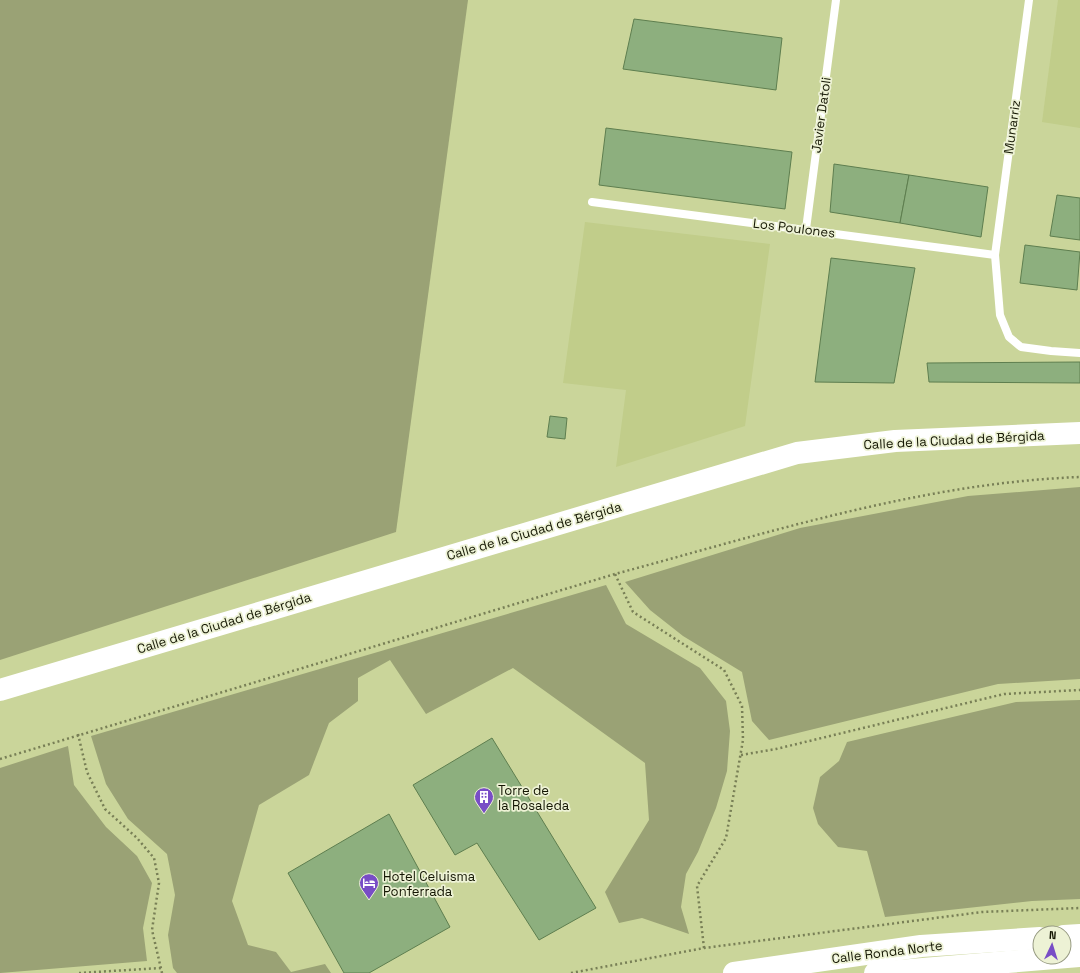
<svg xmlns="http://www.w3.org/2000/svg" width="1080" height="973" viewBox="0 0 1080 973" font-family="'Space Grotesk',sans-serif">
  <rect width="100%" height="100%" fill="#cad59a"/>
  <!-- built -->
  <g fill="#c1cd8a">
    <polygon points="1058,0 1080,0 1080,128 1042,122"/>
    <polygon points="585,222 770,244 745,426 616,467 626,390 563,383"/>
  </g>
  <!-- green -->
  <g fill="#9aa275">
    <polygon points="0,0 468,0 396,532 0,660"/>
    <polygon points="1080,487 1080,679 998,684 769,740 752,721 742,672 683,636 650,610 625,582 800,528 968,496"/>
    <polygon points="606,585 626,624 700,668 726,701 730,731 727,771 716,808 698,852 686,874 681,907 689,934 642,918 619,923 605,892 649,820 645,763 513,668 426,714 390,660 358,678 358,701 329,723 309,775 259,805 232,901 248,945 276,952 291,972 325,964 331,973 177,973 173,968 168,935 175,895 167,854 128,819 106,784 91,736"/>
    <polygon points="1080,700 1080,899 1032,901 885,917 867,851 838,847 818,824 813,808 820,777 839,761 847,742 1016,702"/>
    <polygon points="68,746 74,785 106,827 137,856 152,883 143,928 147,961 0,973 0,768"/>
  </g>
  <!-- building -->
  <g fill="#8daf7e" stroke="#5e7e4f">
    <polygon points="634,19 782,38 776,90 623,69"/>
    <polygon points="606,128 792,152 785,209 599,185"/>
    <polygon points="834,164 909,175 900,223 830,212"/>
    <polygon points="909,175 988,187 981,237 900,223"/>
    <polygon points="1057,195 1080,198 1080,240 1050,236"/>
    <polygon points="1025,245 1080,252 1077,290 1020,283"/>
    <polygon points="831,258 915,268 894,383 815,382"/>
    <polygon points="1080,362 1080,383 929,382 927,363"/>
    <polygon points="550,416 567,418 565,439 547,437"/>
    <polygon points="492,738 596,908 539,940 477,843 455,855 413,785"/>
    <polygon points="389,814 450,927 369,973 344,973 288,873"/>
  </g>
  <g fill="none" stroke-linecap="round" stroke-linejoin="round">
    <!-- path -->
    <g stroke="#787f56" stroke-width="2.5" stroke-dasharray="2 3" stroke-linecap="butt">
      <polyline points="78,734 87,772 105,809 137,838 154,858 159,883 152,930 162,973"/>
      <polyline points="741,755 776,749 1004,694 1080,690"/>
      <polyline points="0,759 615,574"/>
      <path d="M704,948L697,886L726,838L743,740L742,706L724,670L633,612L615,574C768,533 921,483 1080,477"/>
      <polyline points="79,973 161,968"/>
      <polyline points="571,973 704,948 982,912 1080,908"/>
    </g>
    <!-- lane -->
    <g stroke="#fff" stroke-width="8">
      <polyline points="1029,0 995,255 1000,315 1009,337 1021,347 1051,351 1080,353"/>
      <polyline points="592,202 995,255"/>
      <polyline points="806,229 836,0"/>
    </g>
    <!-- secondary -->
    <g stroke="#fff" stroke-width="22">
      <polyline points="0,690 797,453 895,441 1080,433"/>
      <polyline points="1064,936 1080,935"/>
      <polyline points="734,973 921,946 1040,938"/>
      <polyline points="875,973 1080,956"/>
    </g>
  </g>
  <!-- icons -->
  <defs>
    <symbol id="building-pin" viewBox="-11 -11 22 30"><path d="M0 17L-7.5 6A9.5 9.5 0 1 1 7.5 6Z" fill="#784dc6" stroke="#edf2d5"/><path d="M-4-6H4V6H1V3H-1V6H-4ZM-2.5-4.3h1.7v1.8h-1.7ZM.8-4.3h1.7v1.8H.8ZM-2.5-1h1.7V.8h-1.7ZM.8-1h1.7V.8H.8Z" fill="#fff"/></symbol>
    <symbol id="hotel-pin" viewBox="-11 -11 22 30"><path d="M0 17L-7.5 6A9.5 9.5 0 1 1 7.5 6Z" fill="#784dc6" stroke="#edf2d5"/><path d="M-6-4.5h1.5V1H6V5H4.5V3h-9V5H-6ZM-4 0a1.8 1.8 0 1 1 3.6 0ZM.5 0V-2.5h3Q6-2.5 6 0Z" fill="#fff"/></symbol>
  </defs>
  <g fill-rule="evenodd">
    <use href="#building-pin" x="473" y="786" width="22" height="30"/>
    <use href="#hotel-pin" x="358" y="872" width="22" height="30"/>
  </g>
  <g text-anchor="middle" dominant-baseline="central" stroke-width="3.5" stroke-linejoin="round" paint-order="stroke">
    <!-- street labels -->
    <g font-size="13" fill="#131502" stroke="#edf2d5">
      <text transform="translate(821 115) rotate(-82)">Javier Datoli</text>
      <text transform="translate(1012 127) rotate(-82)">Munarriz</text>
      <text transform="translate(794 228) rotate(7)">Los Poulones</text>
      <text transform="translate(954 440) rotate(-3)">Calle de la Ciudad de Bérgida</text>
      <text transform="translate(534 531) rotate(-16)">Calle de la Ciudad de Bérgida</text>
      <text transform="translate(224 623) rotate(-17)">Calle de la Ciudad de Bérgida</text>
      <text transform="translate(887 952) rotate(-7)">Calle Ronda Norte</text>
    </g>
    <!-- poi labels -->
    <g font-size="13" fill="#131502" stroke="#edf2d5" text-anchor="start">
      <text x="498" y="790">Torre de<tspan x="498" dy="15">la Rosaleda</tspan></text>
      <text x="383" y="876">Hotel Celuisma<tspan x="383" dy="15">Ponferrada</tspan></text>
    </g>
  </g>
  <!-- north arrow -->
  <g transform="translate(1052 945) rotate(4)"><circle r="19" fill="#edf2d5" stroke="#969a81"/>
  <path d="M0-3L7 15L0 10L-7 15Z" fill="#784dc6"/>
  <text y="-6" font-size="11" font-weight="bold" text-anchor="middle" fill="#131502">N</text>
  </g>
</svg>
